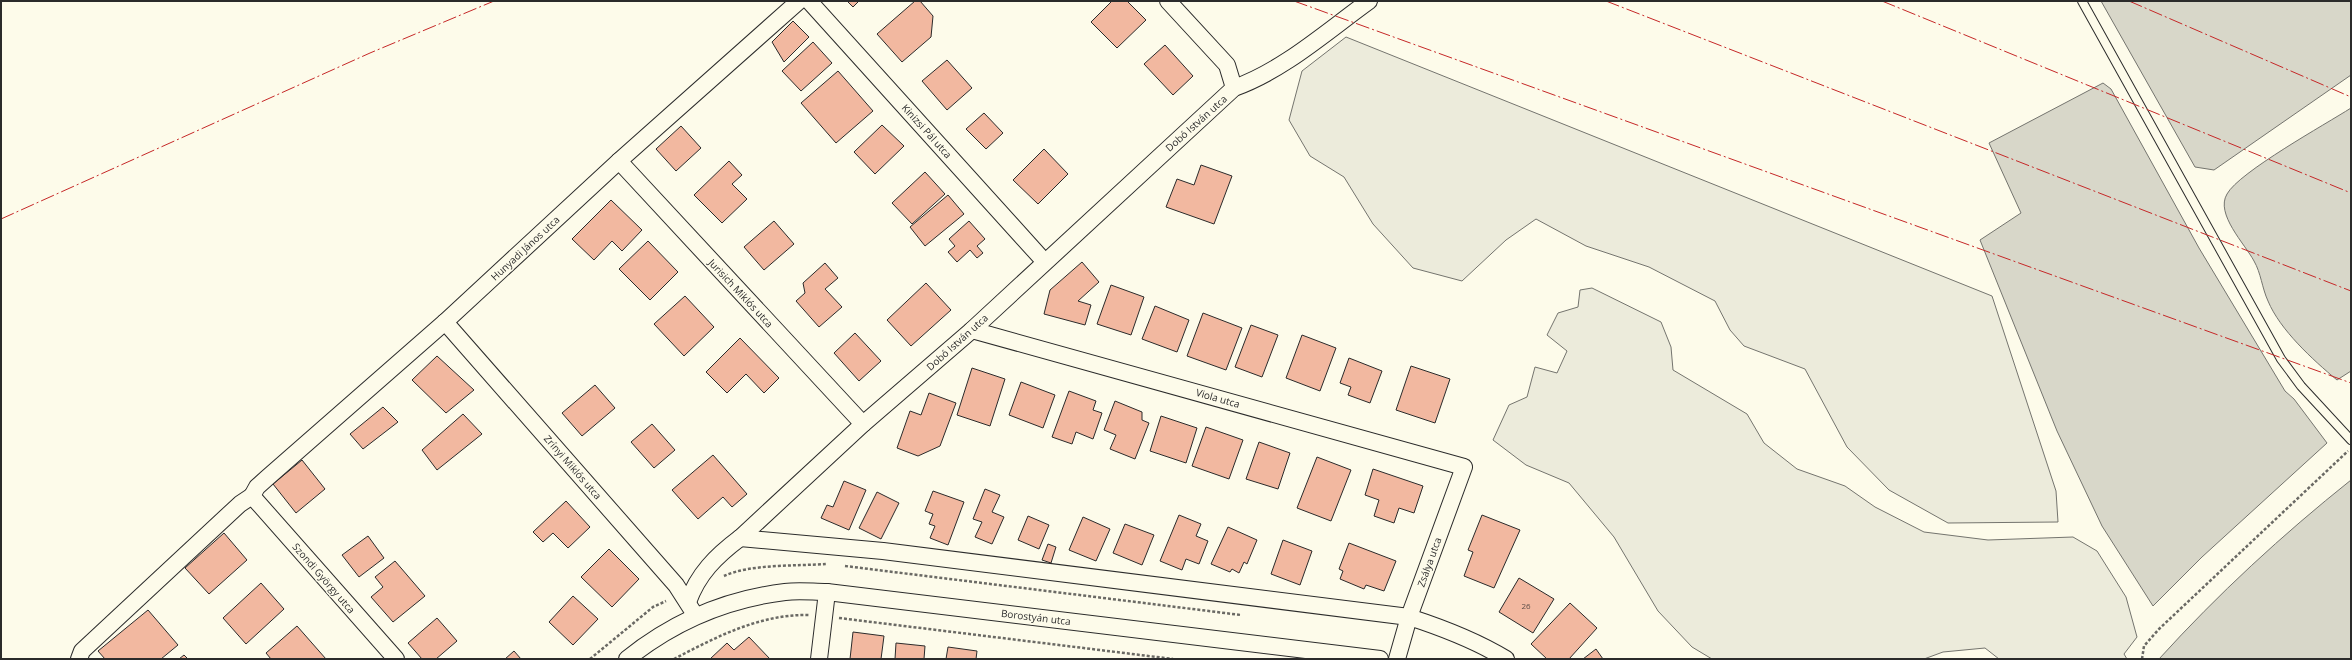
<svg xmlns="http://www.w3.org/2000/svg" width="2352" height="660" viewBox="0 0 2352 660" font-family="'Open Sans',sans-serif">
  <rect width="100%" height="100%" fill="#fdfbea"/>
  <!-- green -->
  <g fill="#ecebdb" stroke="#74746e">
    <polygon points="1346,37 1992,296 2056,491 2058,522 1948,523 1889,490 1847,447 1805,369 1744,346 1730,330 1715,301 1649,267 1586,246 1536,219 1506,240 1462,281 1413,268 1373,224 1344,177 1310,156 1289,120 1302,71"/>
    <polygon points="1592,288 1661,322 1671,347 1673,370 1747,414 1764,443 1797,469 1845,486 1875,507 1924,532 1988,540 2073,537 2097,551 2126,597 2137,637 2124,654 2127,659 1999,659 1985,648 1943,652 1924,659 1712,659 1692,647 1658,611 1614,537 1569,483 1526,465 1493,440 1509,405 1527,397 1535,367 1557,373 1567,351 1547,335 1558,313 1578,307 1580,290"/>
  </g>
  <!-- water -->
  <g fill="#d8d7c9" stroke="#74746e">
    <polygon points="2101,1 2351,1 2351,75 2214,170 2195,167"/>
    <polygon points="2103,83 2111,89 2199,248 2285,391 2294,399 2327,443 2202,557 2153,606 2102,526 2057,431 1980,240 2021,213 1989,143"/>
    <path d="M2351,108V371L2337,380C2313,360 2280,330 2268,301C2262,288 2261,273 2254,261C2245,244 2215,214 2227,194C2239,172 2326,124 2351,108Z"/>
    <path d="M2351,480V659H2159C2218,594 2282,535 2351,480Z"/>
  </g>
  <!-- building -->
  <g fill="#f2b8a0" stroke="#2b2b2b">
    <polygon points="847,1 859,1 853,7"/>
    <polygon points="915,1 920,1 933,16 931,37 902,62 877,34"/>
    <polygon points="1112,1 1127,1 1146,20 1117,48 1091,22"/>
    <polygon points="793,21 809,37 784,62 772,42"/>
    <polygon points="813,42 832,63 801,91 782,71"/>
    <polygon points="1165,45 1193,76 1173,95 1144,64"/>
    <polygon points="947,60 972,88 947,110 922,81"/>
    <polygon points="838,71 873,111 836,143 801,103"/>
    <polygon points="984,113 1003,133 986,149 966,129"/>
    <polygon points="882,125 904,146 875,174 854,152"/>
    <polygon points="681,126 701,148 676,171 656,149"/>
    <polygon points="1044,149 1068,174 1038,204 1013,180"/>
    <polygon points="729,161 742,175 732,184 747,199 722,223 694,195"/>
    <polygon points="1201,165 1232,176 1214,224 1166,207 1177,179 1194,185"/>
    <polygon points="925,172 945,194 912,224 892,203"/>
    <polygon points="948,195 964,214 925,246 910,227"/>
    <polygon points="611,200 642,230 622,251 612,241 594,260 572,239"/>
    <polygon points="774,221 794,244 764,270 744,247"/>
    <polygon points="969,221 985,239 977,246 983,253 977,258 970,250 957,262 948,252 955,246 949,239"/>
    <polygon points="648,241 678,272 650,300 619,269"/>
    <polygon points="1082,262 1099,282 1078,301 1091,305 1085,325 1044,314 1050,290"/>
    <polygon points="825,263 838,278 825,289 842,307 819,327 796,301 805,293 803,283"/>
    <polygon points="926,283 951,310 911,346 887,320"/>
    <polygon points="1111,285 1144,297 1131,335 1097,324"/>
    <polygon points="685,296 714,327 684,356 654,324"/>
    <polygon points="1155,306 1189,320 1177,352 1142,339"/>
    <polygon points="1203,313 1242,328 1226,370 1187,356"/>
    <polygon points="1251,325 1278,335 1262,377 1235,367"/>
    <polygon points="855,333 881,361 859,381 834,353"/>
    <polygon points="1302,335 1336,348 1320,391 1286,378"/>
    <polygon points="740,338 779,378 764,393 746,374 727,393 706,372"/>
    <polygon points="437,356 474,390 446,413 412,380"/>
    <polygon points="1349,358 1382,371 1370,403 1348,395 1351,387 1340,383"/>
    <polygon points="1411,366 1450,379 1435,423 1396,410"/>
    <polygon points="972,368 1005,379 990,426 957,415"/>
    <polygon points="1021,382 1055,395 1043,428 1009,415"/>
    <polygon points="595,385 615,408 582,436 562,413"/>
    <polygon points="1069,391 1096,401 1093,410 1102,413 1093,439 1076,432 1072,444 1052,437"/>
    <polygon points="929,393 956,403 940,446 918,456 897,448 910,411 921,415"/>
    <polygon points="1115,401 1142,412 1142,420 1149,423 1135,459 1110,449 1116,435 1104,430"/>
    <polygon points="383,407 398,422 363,449 350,434"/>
    <polygon points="463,414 482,434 437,470 422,450"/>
    <polygon points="1161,416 1197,428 1186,463 1150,451"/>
    <polygon points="652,424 675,450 654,468 631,442"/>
    <polygon points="1206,427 1243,440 1229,479 1192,466"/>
    <polygon points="1259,442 1290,453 1278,489 1246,479"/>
    <polygon points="713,455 747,494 732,507 723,497 698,519 672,490"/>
    <polygon points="1317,457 1351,470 1331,521 1297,508"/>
    <polygon points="302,460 325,489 296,513 273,484"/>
    <polygon points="1373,469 1423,486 1414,513 1399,508 1394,523 1374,516 1379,500 1365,495"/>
    <polygon points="844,481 866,490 849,530 821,518 827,505 833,507"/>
    <polygon points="985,489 1000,495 992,512 1004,517 992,544 975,537 982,522 973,519"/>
    <polygon points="933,491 964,502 948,545 930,538 935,526 929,524 933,514 925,511"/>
    <polygon points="877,492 899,503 881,539 859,528"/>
    <polygon points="566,501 590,527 568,548 553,533 543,542 533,532"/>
    <polygon points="1179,515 1201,524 1196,536 1208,541 1199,564 1186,559 1182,570 1160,561"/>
    <polygon points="1482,515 1520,530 1494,588 1464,576 1473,552 1468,550"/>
    <polygon points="1028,516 1049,525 1039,549 1018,540"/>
    <polygon points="1083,517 1110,529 1096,561 1069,550"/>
    <polygon points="1125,524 1154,535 1142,565 1113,553"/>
    <polygon points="1228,527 1257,540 1247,564 1244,562 1239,573 1232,569 1230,572 1211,564"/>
    <polygon points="224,533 247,560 209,594 185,568"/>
    <polygon points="368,536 384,558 359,577 342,555"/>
    <polygon points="1283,540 1312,551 1300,585 1271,574"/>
    <polygon points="1349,543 1396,561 1384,591 1366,585 1364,589 1340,579 1343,571 1339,569"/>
    <polygon points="1048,544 1056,547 1051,563 1042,560"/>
    <polygon points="609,549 639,579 612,607 581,577"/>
    <polygon points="395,561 425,596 393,622 371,597 383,587 375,577"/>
    <polygon points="1519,578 1554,599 1533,633 1499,612"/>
    <polygon points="261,583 284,609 246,644 223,618"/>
    <polygon points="573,596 598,619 573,645 549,622"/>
    <polygon points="1570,603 1597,628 1569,659 1547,659 1531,644"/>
    <polygon points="148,610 178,645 161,659 105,659 98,651"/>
    <polygon points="437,618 457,641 436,659 422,659 408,643"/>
    <polygon points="297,626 326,659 271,659 266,653"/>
    <polygon points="853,632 884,636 881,659 850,659"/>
    <polygon points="749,637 770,659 710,659 727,643 734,650"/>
    <polygon points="896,643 925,646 924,659 895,659"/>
    <polygon points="948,647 977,651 976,659 946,659"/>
    <polygon points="1596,649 1603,659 1583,659"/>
    <polygon points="514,651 521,659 505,659"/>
    <polygon points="184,655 188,659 179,659"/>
  </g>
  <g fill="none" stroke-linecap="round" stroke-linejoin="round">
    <defs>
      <polyline id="lane" points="2082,1 2281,359 2301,386 2351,440"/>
      <g id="street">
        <polyline points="809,1 1044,261"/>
        <polyline points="1168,1 1227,65 1234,88"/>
        <polyline points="619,161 863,424"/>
        <polyline points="445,322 676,585 692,610"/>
        <polyline points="972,330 1464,467 1409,617 1397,659"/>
        <polyline points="252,496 257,487 267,478 445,322 619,161 799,1"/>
        <polyline points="252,496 396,659"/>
        <path d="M740,538L883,551L1409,617C1443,628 1475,640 1506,659"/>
        <path d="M688,602C698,574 716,556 740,538L863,424L972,330L1234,88C1284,70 1326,32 1369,1"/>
        <polyline points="79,659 82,651 240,504 252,496"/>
        <path d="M627,659C673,622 727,599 785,592C799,590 813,592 827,592L1380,659"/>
        <polyline points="819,659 827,592"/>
      </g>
    </defs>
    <!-- lane casing -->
    <use href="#lane" stroke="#2b2b2b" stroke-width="10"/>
    <!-- street casing -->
    <use href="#street" stroke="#2b2b2b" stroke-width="18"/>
    <!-- path -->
    <g stroke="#6a6964" stroke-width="2.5" stroke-dasharray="3 2" stroke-linecap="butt">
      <polyline points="845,566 1241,615"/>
      <path d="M724,576C749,564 797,566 826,564"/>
      <polyline points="839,618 1173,659"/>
      <polyline points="590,659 653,607 666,601"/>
      <path d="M674,659C716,637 760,614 809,615"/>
      <polyline points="2142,659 2144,646 2159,629 2348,451"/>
    </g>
    <!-- lane -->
    <use href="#lane" stroke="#fdfbea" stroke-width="8"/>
    <!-- street -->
    <use href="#street" stroke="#fdfbea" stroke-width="16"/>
    <!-- power -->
    <g stroke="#c62828" stroke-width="1" stroke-dasharray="14 3 2 3" stroke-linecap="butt">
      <polyline points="1294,1 2351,383"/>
      <polyline points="1606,1 2351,291"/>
      <polyline points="1882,1 2351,193"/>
      <polyline points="2129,1 2351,97"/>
      <polyline points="1,219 370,53 494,1"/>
    </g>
  </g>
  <g text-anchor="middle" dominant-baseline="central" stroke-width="3" stroke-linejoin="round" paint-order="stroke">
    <!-- number labels -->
    <g font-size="8" fill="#5d4e48">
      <text x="1526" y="605">26</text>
    </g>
    <!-- street labels -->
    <g font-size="10" fill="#2b2b2b" stroke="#fdfbea">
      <text transform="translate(1196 123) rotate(-42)">Dobó István utca</text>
      <text transform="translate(927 131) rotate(48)">Kinizsi Pál utca</text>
      <text transform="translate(525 248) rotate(-43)">Hunyadi János utca</text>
      <text transform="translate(741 293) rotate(47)">Jurisich Miklós utca</text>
      <text transform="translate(957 342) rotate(-42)">Dobó István utca</text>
      <text transform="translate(1218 398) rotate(16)">Viola utca</text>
      <text transform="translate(573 467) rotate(49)">Zrínyi Miklós utca</text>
      <text transform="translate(1429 562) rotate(-70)">Zsálya utca</text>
      <text transform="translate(324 578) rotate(49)">Szondi György utca</text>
      <text transform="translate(1036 617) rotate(7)">Borostyán utca</text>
    </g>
  </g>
  <!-- border -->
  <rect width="2352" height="660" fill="none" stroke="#2b2b2b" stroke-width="4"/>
</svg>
